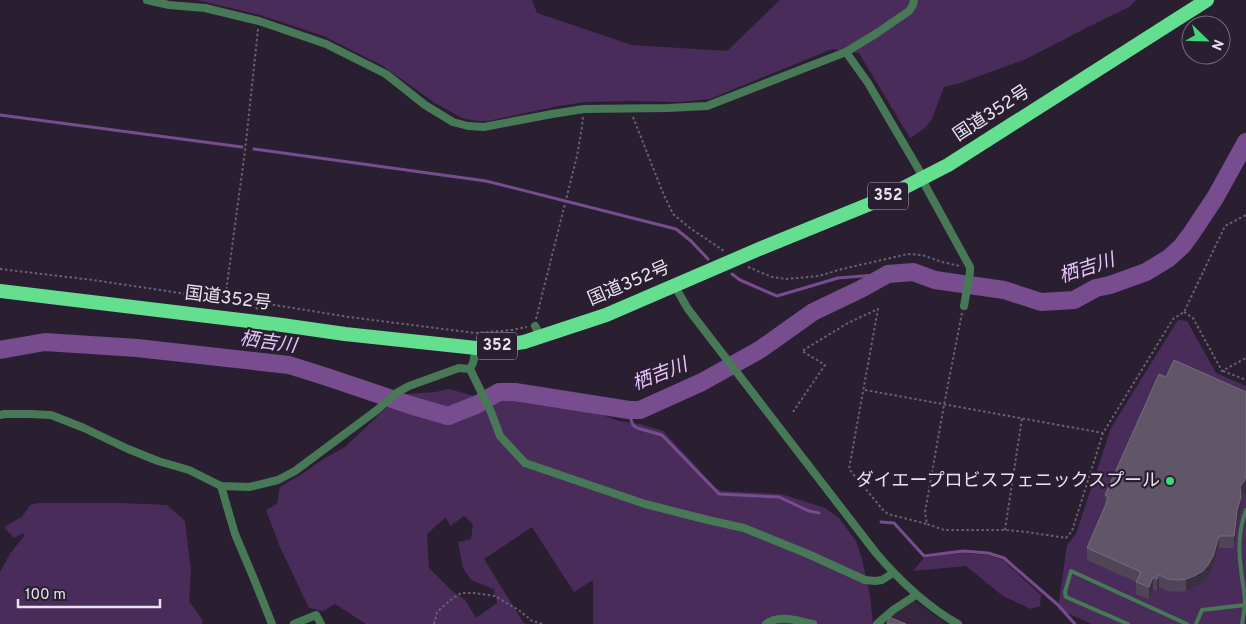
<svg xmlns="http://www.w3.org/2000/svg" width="1246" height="624" viewBox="0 0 1246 624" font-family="Overpass,'Noto Sans JP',sans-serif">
  <rect width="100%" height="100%" fill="#2a1f31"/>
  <!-- built -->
  <polygon fill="#35263e" points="912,599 924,608 947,624 885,624 896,610"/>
  <!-- green -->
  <g fill="#4a2c5b" fill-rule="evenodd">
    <polygon points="197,0 532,0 537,13 632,45 727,51 780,0 1136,0 1129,7 1090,26 1026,59 960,83 944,87 932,119 925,128 910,138 859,53 832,49 710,99 680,102 630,101 585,102 559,106 488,121 477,121 462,118 435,103 383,66 324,36 260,15"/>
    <polygon points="1178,320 1187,321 1216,373 1246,386 1246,624 1092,624 1058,609 1067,545 1076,534 1111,428"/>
    <path d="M449,389L474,396L507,398L513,400L522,399L538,401L550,404H567L578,409L594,412L619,421L640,424L663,431L715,487L721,491L781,494L825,508L839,518L856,541L862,559L870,596L873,624H593V580L574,592L532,527L484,559L523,622L526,624H366L335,604L323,611L309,608L280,547L266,510L277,504L280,487L302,474L325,458L345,447L384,410L407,394L436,392ZM464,516L473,524L471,539L458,542L463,568L471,580L494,589L497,603L476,618L465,600L452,591L429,568L427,534L446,517L450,526Z"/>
    <polygon points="38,503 122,503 167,505 185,521 191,572 189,601 203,621 202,624 0,624 0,572 10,554 24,536 24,533 14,538 4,527 22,517 30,505"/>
    <polygon points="963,553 988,555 1003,560 1041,595 1040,606 1031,609 1003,596 966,566 913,571 924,558 952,554"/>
  </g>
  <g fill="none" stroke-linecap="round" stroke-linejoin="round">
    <!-- stream -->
    <g stroke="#774d8f" stroke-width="3">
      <polyline points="0,115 242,147"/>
      <polyline points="254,149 486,181 676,229 691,241 708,259"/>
      <polyline points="732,274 740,280 777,296 838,278 888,274"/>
      <polyline points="629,410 630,417 633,425 637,428 662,435 719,494 779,497 809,511 819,513"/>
      <polyline points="881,522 894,523 924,556 963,551 988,553 1004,558 1058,605 1075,624"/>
    </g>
    <!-- river -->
    <polyline stroke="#774d8f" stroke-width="18" points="0,350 45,342 137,348 289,365 327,377 410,405 448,416 476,405 499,392 515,392 629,410 640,410 702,382 761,349 813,312 861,289 888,274 913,272 935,280 1004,290 1041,302 1074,300 1096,288 1110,285 1146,272 1169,258 1182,246 1191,234 1215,198 1246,142"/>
    <!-- path -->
    <g stroke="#696070" stroke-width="2" stroke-dasharray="2.5 2.5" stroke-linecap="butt">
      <polyline points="258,29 245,151 226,292 232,300 238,301 263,311"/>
      <polyline points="633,117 663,193 673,214 690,228 724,251"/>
      <polyline points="748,267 772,277 786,279 819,276 842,269 908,254 922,255 942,262 960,266"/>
      <polyline points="0,269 93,280 220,299 227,294"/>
      <polyline points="238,301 256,302 349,317 475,333 512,330 527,327"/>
      <polyline points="1184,312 1193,318 1222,371 1246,358"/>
      <polyline points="962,313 944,405 925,512 927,524 944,530 1005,530 1027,532 1066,538 1072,531 1103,433 1173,319 1184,312 1225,226 1246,215"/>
      <polyline points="536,319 577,156 582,127 583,116"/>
      <polyline points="1223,371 1246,380"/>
      <polyline points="865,390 1103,433"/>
      <polyline points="793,412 825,365 802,351 848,323 878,309 849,469 883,510 888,514 927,524"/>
      <polyline points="1005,530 1022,418"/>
      <polyline points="434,624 437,612 448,602 461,593 474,593 495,596 520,611 532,621 543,624"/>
    </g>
    <!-- service -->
    <g stroke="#477956" stroke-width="4">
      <path d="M1245,605C1245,592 1242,581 1241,569C1238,549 1239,529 1246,510"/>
      <polyline points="1128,624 1066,597 1065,592 1071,571 1187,624"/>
      <polyline points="1196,624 1202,610 1245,605 1242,624"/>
    </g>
    <!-- minor -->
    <g stroke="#477956" stroke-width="8">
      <polyline points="147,0 169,5 205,8 259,21 326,44 386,74 425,105 453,122 468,126 484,127 552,114 584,109 668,108 707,106 846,52 877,33 909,11 913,5 914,0"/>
      <polyline points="846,52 868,83 919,170 926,187 970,267 970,272 964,306"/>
      <path d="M674,285L688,309L876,553C900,581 926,606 958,624"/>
      <polyline points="535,326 541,337"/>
      <polyline points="476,348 473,363 470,369 491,412 500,436 525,463 645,504 708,520 744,528 808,554 865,580 875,581 882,580 893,573"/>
      <polyline points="0,415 4,414 29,414 51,415 84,428 128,449 158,461 189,470 221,486 249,487 278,480 295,471 377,410 398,392 409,386 459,368 470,369"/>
      <polyline points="221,486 235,534 254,579 272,624"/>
      <polyline points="294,624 316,615 321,624"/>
      <path d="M766,624C779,614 798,621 813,624"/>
      <polyline points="877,624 893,610 916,595"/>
    </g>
    <!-- trunk -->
    <polyline stroke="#63df8f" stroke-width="14" points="0,291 282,325 345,334 476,348 492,347 524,342 606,315 764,247 882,199 948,165 1207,0"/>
  </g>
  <!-- wall -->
  <polygon fill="#504557" points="1105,495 1241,498 1241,509 1237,522 1234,548 1219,548 1213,568 1208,577 1203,583 1194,588 1186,591 1178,592 1168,591 1159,587 1157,591 1153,589 1149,599 1136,594 1136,582 1087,560 1087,548 1105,507"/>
  <!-- shaded-wall -->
  <g fill="#3a2f41">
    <polygon points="1246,478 1246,490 1241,498 1241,509 1237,522 1234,548 1234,536 1240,487"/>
    <polygon points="1219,536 1219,548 1213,568 1208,577 1203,583 1194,588 1186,591 1186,579"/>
    <polygon points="1159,575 1159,587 1157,591 1157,579"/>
    <polygon points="1153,577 1153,589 1149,599 1149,587"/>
  </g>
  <!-- building -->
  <g fill="#615668" stroke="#766c7d">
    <polygon points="1174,360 1246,392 1246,478 1240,487 1241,497 1237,510 1234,536 1219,536 1213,556 1208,565 1203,571 1194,576 1186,579 1178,580 1168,579 1159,575 1157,579 1153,577 1149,587 1136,582 1141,572 1087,548 1109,497 1105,495 1159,374 1166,377"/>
    <polygon points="889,617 906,624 887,624"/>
  </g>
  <!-- markers -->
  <circle fill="#3fd77d" stroke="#2a1f31" stroke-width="2" cx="1170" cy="481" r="5"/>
  <g text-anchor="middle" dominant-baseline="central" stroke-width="4.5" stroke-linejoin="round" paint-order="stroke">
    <!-- shield labels -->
    <g fill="#2a1f31" stroke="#b0a8b5" stroke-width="1">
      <rect x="868" y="182.5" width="40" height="27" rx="4"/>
      <rect x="477" y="332.5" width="40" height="27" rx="4"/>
    </g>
    <g font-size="16" font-weight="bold" fill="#e9e2ee">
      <text x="888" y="196">352</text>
      <text x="497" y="346">352</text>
    </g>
    <!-- street labels -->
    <g font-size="18" fill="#e9e2ee" stroke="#2a1f31">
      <text transform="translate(992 114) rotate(-33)">国道352号</text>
      <text transform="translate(629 284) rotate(-23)">国道352号</text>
      <text transform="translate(228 299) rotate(7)">国道352号</text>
    </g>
    <!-- poi labels -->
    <g font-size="18" fill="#e9e2ee" stroke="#2a1f31" text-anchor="end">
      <text x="1160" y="481">ダイエープロビスフェニックスプール</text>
    </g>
    <!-- water labels -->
    <g font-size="19" font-style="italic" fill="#e6c4fc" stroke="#2a1f31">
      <text transform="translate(1087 269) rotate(-18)">栖吉川</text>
      <text transform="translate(268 343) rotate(8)">栖吉川</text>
      <text transform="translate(660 375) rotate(-21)">栖吉川</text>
    </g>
  </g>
  <!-- north arrow -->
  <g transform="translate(1206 40) rotate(113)"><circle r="24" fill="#2a1f31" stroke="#766d7d"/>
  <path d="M0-4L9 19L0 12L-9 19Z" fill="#3fd77d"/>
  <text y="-8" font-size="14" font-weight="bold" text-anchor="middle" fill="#e9e2ee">N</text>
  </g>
  <!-- scale -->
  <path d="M18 599v8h142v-8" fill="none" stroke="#e9e2ee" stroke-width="2.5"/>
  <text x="25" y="599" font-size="15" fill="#e9e2ee" stroke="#2a1f31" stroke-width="4" paint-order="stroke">100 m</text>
</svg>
